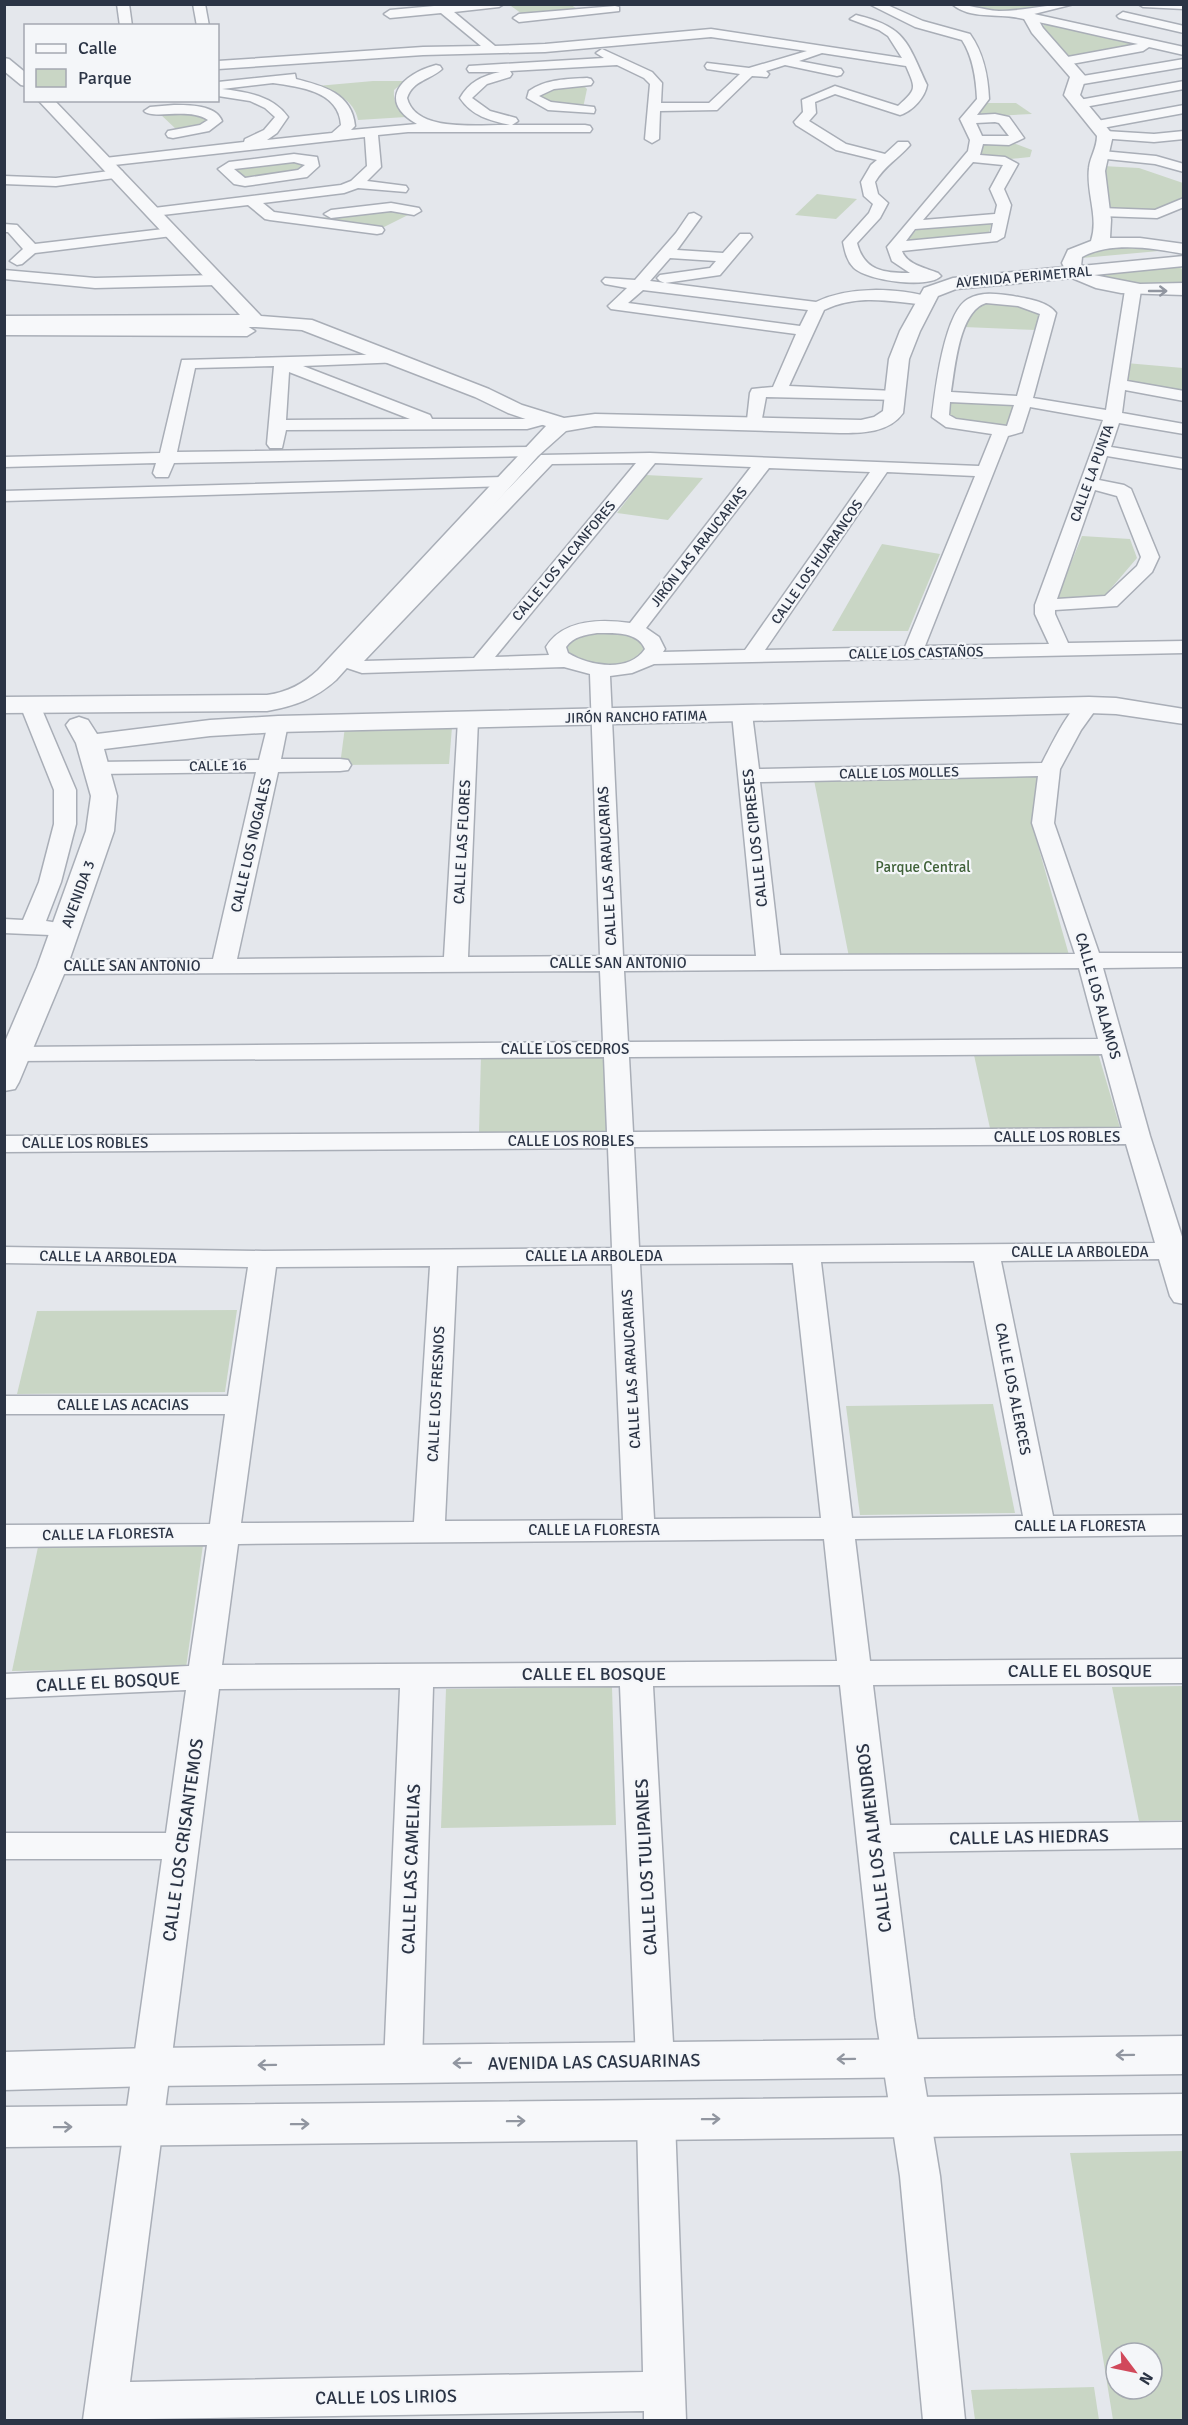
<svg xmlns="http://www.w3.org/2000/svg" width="1188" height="2425" viewBox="0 0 1188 2425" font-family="Signika,sans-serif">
  <rect width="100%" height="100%" fill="#e4e7ec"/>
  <!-- green -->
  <g fill="#c9d6c5" fill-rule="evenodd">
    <polygon points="523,4 571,5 579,10 525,16 511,6"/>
    <polygon points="982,4 1058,5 1002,14 966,7"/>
    <polygon points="1046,23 1143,45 1068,58 1043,29 1043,26"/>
    <path d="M373,81H405L394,90C393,102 397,108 406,117L358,120C354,99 335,93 317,86Z"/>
    <polygon points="582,84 587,89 583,108 568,107 541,99 539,95 550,88"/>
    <polygon points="987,103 1016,103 1032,114 974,117 974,111"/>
    <polygon points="158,112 194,112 209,121 206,124 178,131"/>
    <polygon points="984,142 1013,143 1032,150 1030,157 1010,159 979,157"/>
    <polygon points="308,161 305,169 244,180 229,167"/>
    <polygon points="1103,166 1139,168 1183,183 1183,198 1157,211 1111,210"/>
    <polygon points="817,194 857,199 836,219 795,215"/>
    <polygon points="383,210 412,213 384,227 314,219"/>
    <polygon points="992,222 988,236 905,243 919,227"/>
    <polygon points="1115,246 1181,249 1082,258 1087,254"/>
    <polygon points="1180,265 1183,272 1183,287 1142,288 1088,274"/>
    <polygon points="998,300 1042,311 1036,330 964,327 974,305"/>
    <polygon points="1126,363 1183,368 1183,398 1125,388"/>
    <polygon points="948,398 1017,403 1010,426 1004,428 950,419"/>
    <polygon points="646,475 703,478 668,520 617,513"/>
    <polygon points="1082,536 1130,539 1137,558 1101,600 1055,602"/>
    <polygon points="882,544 940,554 908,631 832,631"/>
    <path d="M589,631L628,632L645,641L646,653C617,672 599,665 567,657L563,644Z"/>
    <polygon points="345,727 452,727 449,764 340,765"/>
    <polygon points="1038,775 1033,828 1069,955 849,957 814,780"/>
    <polygon points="1098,1053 1121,1131 991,1133 974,1055"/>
    <polygon points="606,1054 609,1132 479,1133 481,1055"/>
    <polygon points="237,1310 225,1392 17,1394 37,1311"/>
    <polygon points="993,1404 1015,1513 860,1515 846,1406"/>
    <polygon points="203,1545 186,1668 12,1671 38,1547"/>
    <polygon points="1183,1686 1183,1820 1139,1821 1112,1687"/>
    <polygon points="612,1687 616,1825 441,1828 446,1689"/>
    <path d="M1183,2151V2420H1113L1070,2153ZM1116,2353H1152V2389H1116Z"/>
    <polygon points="1094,2387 1099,2420 975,2420 971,2390"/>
  </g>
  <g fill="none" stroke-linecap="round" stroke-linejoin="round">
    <defs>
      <g id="minor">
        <polygon points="117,4 129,4 132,26 120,26"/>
        <polygon points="193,4 205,4 209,26 197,26"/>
        <path d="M433,4H504L499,7L454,12L495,46L545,44L711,29L902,58L888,36L879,30L850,19L856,15C906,27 907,42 927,85C925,97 913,111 900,115L835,94L815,102L816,113L809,121L846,144L885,154L898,142H908L910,145C898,159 884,166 875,182L878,194L888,203L880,218L857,243C864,271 884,273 910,273L892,261L887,247L968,151L970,140L960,119L977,99C976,78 973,57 962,40L915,27L869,4H885L923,21L970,34C984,54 988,76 989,99L977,115L995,114L1009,117L1024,138L1009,145L983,144L980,155L1005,157L1018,164L1004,189L1011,205L1004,237L997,241L902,251C907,265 926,268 938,273L941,276C929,289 868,281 854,268C847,261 845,252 843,242L869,213L873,204L864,196L861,182L871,165L877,160L836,150L796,125L794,122L803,112L802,100L835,86L898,106C917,89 916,89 906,66L822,53L799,61L841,69L843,72L841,75L837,76L785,65L766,71L769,74L767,77L752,76L717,110L660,111L659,139L652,143L645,139L650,84L644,78L617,65L510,71L512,74L510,77L487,84L472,98L490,111L516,118L518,121L512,125H585L590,126L592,129L590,132H408L378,135L381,167L367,181L406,186L408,189L406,192L358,188L344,193L263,203L274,212L382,227L384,230L382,233L377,234L270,220L265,219L248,205L154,216L147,212L154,208L341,185L351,181L367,166L365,137L105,166L98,162L105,158L244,142L245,139L264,130L275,117L265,108L250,101L218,96V82L295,74L296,79C323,86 352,93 355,126L351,130L417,124C376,101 402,74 436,65L440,66L442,69C430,80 413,80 407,98C416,134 482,124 510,125C489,120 472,116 460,98C469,82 482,76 500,72H469L467,69L469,66L604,58L596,53L602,49L652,72L662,83L661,103H709L740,74L707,69L705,66L707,63L749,68L807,51L711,37L545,52L423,55L218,69V61L423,47L481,46L441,13L390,18L384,14L390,10L434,6ZM273,83C300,87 339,91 341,125L332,133L267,140L277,133L288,117C273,96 247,92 222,89ZM995,122L999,123L1009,136H982L976,123ZM973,162L1003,165L990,189L997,205L995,214L923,220ZM993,223L991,233L906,241L915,229Z"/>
        <path d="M952,4C968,4 982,10 999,11C1024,11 1049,4 1074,4L1034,14L1184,47V55L1149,47L1143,51L1066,65L1060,61L1062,58L1138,44C1098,36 1059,26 1019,18C997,13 971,20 952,4Z"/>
        <polygon points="1138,4 1184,4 1184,9 1143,7"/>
        <polygon points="615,6 619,7 619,11 519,22 513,18 519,14"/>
        <polygon points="1123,12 1184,26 1184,33 1119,18 1117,16"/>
        <polygon points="1184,59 1184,67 1077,85 1071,81 1077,77"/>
        <path d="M587,78L591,79L593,82L591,85L554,89L539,96L551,102L594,107L595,110L594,113L548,110L527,98L529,91C546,79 567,79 587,78Z"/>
        <polygon points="1184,81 1184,89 1079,108 1073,104 1079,100"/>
        <path d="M174,105C189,105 216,105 222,121L209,131L173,138L168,137L166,134L168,131L200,125L208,120C189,107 153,120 144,111L150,107Z"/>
        <polygon points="1184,105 1184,113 1097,129 1090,125 1097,121"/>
        <polygon points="1105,131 1154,134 1184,131 1184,139 1154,142 1100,138 1098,135"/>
        <polygon points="1102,151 1156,156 1184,164 1184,172 1155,164 1097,158 1095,155 1097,152"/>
        <path d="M294,154L317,157L319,166L307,177L245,186L234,184L218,169L229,162ZM294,162L305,165L298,170L245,178L234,169Z"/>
        <polygon points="117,170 122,171 124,174 122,177 56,186 4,184 4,176 56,178"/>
        <polygon points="1184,198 1184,207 1157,218 1101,216 1094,212 1101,208 1155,210"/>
        <polygon points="391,203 419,208 421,211 414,215 391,211 331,218 324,214 331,210"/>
        <path d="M694,213L701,217L677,250L723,253L740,234H750L752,237L720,275L665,283L660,281L657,278L660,275L710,268L716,261L670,258L650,281L816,302C849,286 895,288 930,297L933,300L925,305C891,301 856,294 824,310L789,386L894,391L900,392L902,396L900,400L766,397L761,424H749L747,420L750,393L752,389L773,387L796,334L611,309L608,306L627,288L605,284L602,281L605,278L635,280L676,233L689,214ZM643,290L808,310L800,326L628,303Z"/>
        <polygon points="4,224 17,225 35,244 172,228 179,232 172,236 35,253 22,264 17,265 10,261 23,249 8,232 4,232"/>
        <polygon points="4,270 95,278 216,275 224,280 216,285 95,288 4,279"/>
        <path d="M1133,285L1141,290L1127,381L1184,391V401L1125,390L1122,413L1184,424V434L1119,423L1111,447L1184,459V469L1107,456L1099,480L1124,485L1131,489L1159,557L1152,572L1117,606L1055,610V614L1068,643L1184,641V653L654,664L632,673L610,676L623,956H756L732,714L735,710L742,708L749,710L752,714L759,769L1042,763C1050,748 1068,709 1082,701C1086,698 1092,700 1096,701L1099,705L1081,730L1060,769L1054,823L1099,953H1184V967L1103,968L1150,1136L1184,1243V1304L1174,1302L1170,1296L1159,1259L1001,1261L1053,1516L1184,1515V1535L855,1539L870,1661L1184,1659V1683L873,1685L890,1825L1184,1822V1848L893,1852L914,2018L940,2176L965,2420H923L900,2176L876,2018L840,1685L653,1686L674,2061L668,2072L655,2077L642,2072L636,2061L620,1686L433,1687L422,2064L416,2075L403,2080L390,2075L384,2064L400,1688L219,1689L130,2382L643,2372L637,2120L642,2109L656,2104L670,2109L675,2120L686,2420H644V2411L83,2420L162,1859H4V1833H166L186,1690L4,1698V1674L189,1666L207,1545L4,1547V1525L210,1524L225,1414H4V1396H228L248,1267L4,1263V1247L263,1251L612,1248L608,1148L4,1152V1136L607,1132L604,1057L16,1061L7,1059L4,1053L7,1049L16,1047L603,1042L600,971L52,974L44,972L40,967L44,962L52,960L213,959L256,772L96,774L88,773L85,768L88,763L96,762L259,760L268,724L271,720L278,718L285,720L288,724L281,759H340L348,760L351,765L348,770L340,771L278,772L237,959L444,957L458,720L461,716L468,714L475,716L478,720L468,957L600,956L590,674L564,667L362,673L344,667L341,663L344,659L541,455L650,453L979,466L992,434L946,427L932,417C935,392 944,312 968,299C982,291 998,294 1013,296C1027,299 1047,301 1056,313L1033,398L1106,410L1125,290ZM986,303L1018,306L1040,314L1017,396L951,392C955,368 959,311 986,303ZM950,402L1014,405L1007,426L956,419L949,415ZM1030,407L1103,420L1035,605V614L1049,644L925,646L1008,436L1022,432ZM636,463L474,658L364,661L552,464ZM655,463L751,467L630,623C601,619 563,619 546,647L549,655L495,657ZM769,468L870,472L745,650L663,652L665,649L659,637L646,628ZM887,472L975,476L905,647L765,650ZM1095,490L1117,496L1141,557L1137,566L1105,596L1057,599ZM597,633C613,633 638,631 645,649C629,673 589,666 568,653L566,647C574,636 585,635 597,633ZM1038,776L1032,823L1075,954L780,955L760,782ZM1079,968L1098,1039L628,1042L624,971ZM1102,1054L1122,1128L633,1132L629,1057ZM1126,1144L1155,1243L639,1247L634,1147ZM974,1261L1023,1516L852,1518L821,1262ZM793,1263L821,1518L654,1519L640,1264ZM612,1264L623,1520L445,1521L457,1266ZM430,1266L414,1522L241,1523L276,1267ZM824,1539L837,1661L222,1665L238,1544Z"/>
        <polygon points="4,325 247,326 255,331 247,336 4,335"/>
        <path d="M396,354L402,356L404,359L402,362L303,366L430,415L432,419H526L543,414L551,419L549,423L527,429L286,430L282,448H270L267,444L274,366L195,368L177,452L531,447L537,448L540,452L537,456L174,463L168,477H156L153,473L156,463L4,467V457L160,453L182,360ZM289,372L410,419L286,420Z"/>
        <polygon points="503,477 509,478 512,482 509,486 4,501 4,491"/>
        <polygon points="30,699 37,701 40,705 76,790 76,824 61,882 46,921 58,923 62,928 58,933 50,935 4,933 4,919 23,920 39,882 54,824 54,790 20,705 23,701"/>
      </g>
      <g id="tertiary">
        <path d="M1030,13L1035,14L1043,28L1086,77L1080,95L1113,135L1105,171L1111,220L1110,238H1140L1184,244V254C1154,248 1110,241 1082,257L1081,266L1184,256V266L1094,275L1140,284L1184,283V295L1121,293L1096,288L1072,278L956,289L938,296L920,331L909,359L903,413C889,433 862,433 840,433L595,426L566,431L538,456L336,680C315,699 294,706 267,711L4,713V697L267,695C288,692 303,684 318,670L546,426L508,413L475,397L302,330L256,327L4,328V316L240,315L38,100H54L261,316L312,320L489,389L522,405L564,418L595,414L861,420L874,417L883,411L889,359L900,331L924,288L953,278L1064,267L1062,263L1068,250L1091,241C1099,217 1086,193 1089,168C1090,157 1097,148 1097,136L1064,95L1070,77L1032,33L1023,17Z"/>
        <polygon points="4,58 9,59 26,73 26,86 21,85 4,71"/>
        <polygon points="1089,697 1116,698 1184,709 1184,724 1116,714 1089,713 278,732 210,736 104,749 117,796 114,831 67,967 19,1082 15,1089 4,1091 4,1044 37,967 86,831 91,796 76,743 66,725 70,720 79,717 88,720 97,734 210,720 278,716"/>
        <polygon points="1184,2036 1184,2074 152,2086 4,2090 4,2052 152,2048"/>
        <polygon points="1184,2094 1184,2134 4,2147 4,2107"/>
      </g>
    </defs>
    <!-- minor casing -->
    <use href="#minor" stroke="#a9aeb7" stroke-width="3"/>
    <!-- tertiary casing -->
    <use href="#tertiary" stroke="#a9aeb7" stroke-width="3"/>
    <!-- minor -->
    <use href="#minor" fill="#f7f8fa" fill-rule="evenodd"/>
    <!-- tertiary -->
    <use href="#tertiary" fill="#f7f8fa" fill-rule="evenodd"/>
  </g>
  <!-- one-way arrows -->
  <defs><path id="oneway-shaft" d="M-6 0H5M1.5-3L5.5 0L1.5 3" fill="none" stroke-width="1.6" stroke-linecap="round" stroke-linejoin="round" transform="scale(1.5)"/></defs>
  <g stroke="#9196a0">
    <use href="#oneway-shaft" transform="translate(1158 291)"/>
    <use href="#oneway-shaft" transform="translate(1125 2055) rotate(179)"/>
    <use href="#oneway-shaft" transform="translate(846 2059) rotate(179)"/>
    <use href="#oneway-shaft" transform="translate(462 2063) rotate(179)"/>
    <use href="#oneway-shaft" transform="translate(267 2065) rotate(179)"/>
    <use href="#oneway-shaft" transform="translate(711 2119) rotate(-1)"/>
    <use href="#oneway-shaft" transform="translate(516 2121) rotate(-1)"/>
    <use href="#oneway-shaft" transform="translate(300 2124) rotate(-1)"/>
    <use href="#oneway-shaft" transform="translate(63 2127) rotate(-1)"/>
  </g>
  <g text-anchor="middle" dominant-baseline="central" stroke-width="4.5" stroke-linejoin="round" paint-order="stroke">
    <!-- far-street labels -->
    <g font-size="14" fill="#2b3445" stroke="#f4f6f9">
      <text transform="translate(1024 277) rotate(-5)">AVENIDA PERIMETRAL</text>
      <text transform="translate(1092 473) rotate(-70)">CALLE LA PUNTA</text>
      <text transform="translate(699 547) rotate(-52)">JIRÓN LAS ARAUCARIAS</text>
      <text transform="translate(564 561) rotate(-50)">CALLE LOS ALCANFORES</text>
      <text transform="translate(817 562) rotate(-55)">CALLE LOS HUARANCOS</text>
      <text transform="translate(916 653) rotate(-1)">CALLE LOS CASTAÑOS</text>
      <text transform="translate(636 717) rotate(-1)">JIRÓN RANCHO FATIMA</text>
      <text transform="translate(218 766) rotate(-1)">CALLE 16</text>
      <text transform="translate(899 773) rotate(-1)">CALLE LOS MOLLES</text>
    </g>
    <!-- street labels -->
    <g font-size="15" fill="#2b3445" stroke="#f4f6f9">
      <text transform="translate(755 838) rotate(-96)">CALLE LOS CIPRESES</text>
      <text transform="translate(462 842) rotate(-87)">CALLE LAS FLORES</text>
      <text transform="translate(251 845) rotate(-77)">CALLE LOS NOGALES</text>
      <text transform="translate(607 866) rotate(-93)">CALLE LAS ARAUCARIAS</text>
      <text transform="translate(78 894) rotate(-70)">AVENIDA 3</text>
      <text x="618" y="963">CALLE SAN ANTONIO</text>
      <text x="132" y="966">CALLE SAN ANTONIO</text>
      <text transform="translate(1098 996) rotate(74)">CALLE LOS ALAMOS</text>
      <text x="565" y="1049">CALLE LOS CEDROS</text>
      <text x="1057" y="1137">CALLE LOS ROBLES</text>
      <text x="571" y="1141">CALLE LOS ROBLES</text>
      <text x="85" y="1143">CALLE LOS ROBLES</text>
      <text x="1080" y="1252">CALLE LA ARBOLEDA</text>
      <text x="594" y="1256">CALLE LA ARBOLEDA</text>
      <text transform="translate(108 1257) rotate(1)">CALLE LA ARBOLEDA</text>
      <text transform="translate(631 1369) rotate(-93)">CALLE LAS ARAUCARIAS</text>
      <text transform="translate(1013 1389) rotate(79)">CALLE LOS ALERCES</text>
      <text transform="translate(436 1394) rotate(-87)">CALLE LOS FRESNOS</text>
      <text x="123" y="1405">CALLE LAS ACACIAS</text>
      <text x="1080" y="1526">CALLE LA FLORESTA</text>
      <text x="594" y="1530">CALLE LA FLORESTA</text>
      <text transform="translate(108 1534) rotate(-1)">CALLE LA FLORESTA</text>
    </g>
    <!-- park labels -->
    <g font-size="15" fill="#3f6138" stroke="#f4f6f9">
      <text x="923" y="867">Parque Central</text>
    </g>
    <!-- near-street labels -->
    <g font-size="18" fill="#2b3445" stroke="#f4f6f9">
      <text x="1080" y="1671">CALLE EL BOSQUE</text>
      <text x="594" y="1674">CALLE EL BOSQUE</text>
      <text transform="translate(108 1682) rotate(-3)">CALLE EL BOSQUE</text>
      <text transform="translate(1029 1837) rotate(-1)">CALLE LAS HIEDRAS</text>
      <text transform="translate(874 1838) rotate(-97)">CALLE LOS ALMENDROS</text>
      <text transform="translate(183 1840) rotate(-82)">CALLE LOS CRISANTEMOS</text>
      <text transform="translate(646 1867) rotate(-93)">CALLE LOS TULIPANES</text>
      <text transform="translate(411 1869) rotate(-88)">CALLE LAS CAMELIAS</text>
      <text transform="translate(594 2062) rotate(-1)">AVENIDA LAS CASUARINAS</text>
      <text transform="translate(386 2397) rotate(-1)">CALLE LOS LIRIOS</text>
    </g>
  </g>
  <!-- border -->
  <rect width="1188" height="2425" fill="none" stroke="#2b3445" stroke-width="12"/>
  <!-- legend -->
  <rect x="24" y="24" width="195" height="78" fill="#f4f6f9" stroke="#a4a8b1" stroke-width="1.5"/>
  <rect x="36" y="44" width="30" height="9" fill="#f7f8fa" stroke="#a4a8b1" stroke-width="1.5"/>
  <text x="78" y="54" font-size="18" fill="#2b3445">Calle</text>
  <rect x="36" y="69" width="30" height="18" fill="#c9d6c5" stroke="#a4a8b1" stroke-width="1.5"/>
  <text x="78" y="84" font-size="18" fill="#2b3445">Parque</text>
  <!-- north arrow -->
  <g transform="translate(1134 2371) rotate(122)"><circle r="28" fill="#f4f6f9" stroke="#a4a8b1" stroke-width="1.5"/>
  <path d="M0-4.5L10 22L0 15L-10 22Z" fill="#d1495b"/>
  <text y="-9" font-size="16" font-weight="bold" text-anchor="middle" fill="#2b3445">N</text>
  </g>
</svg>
